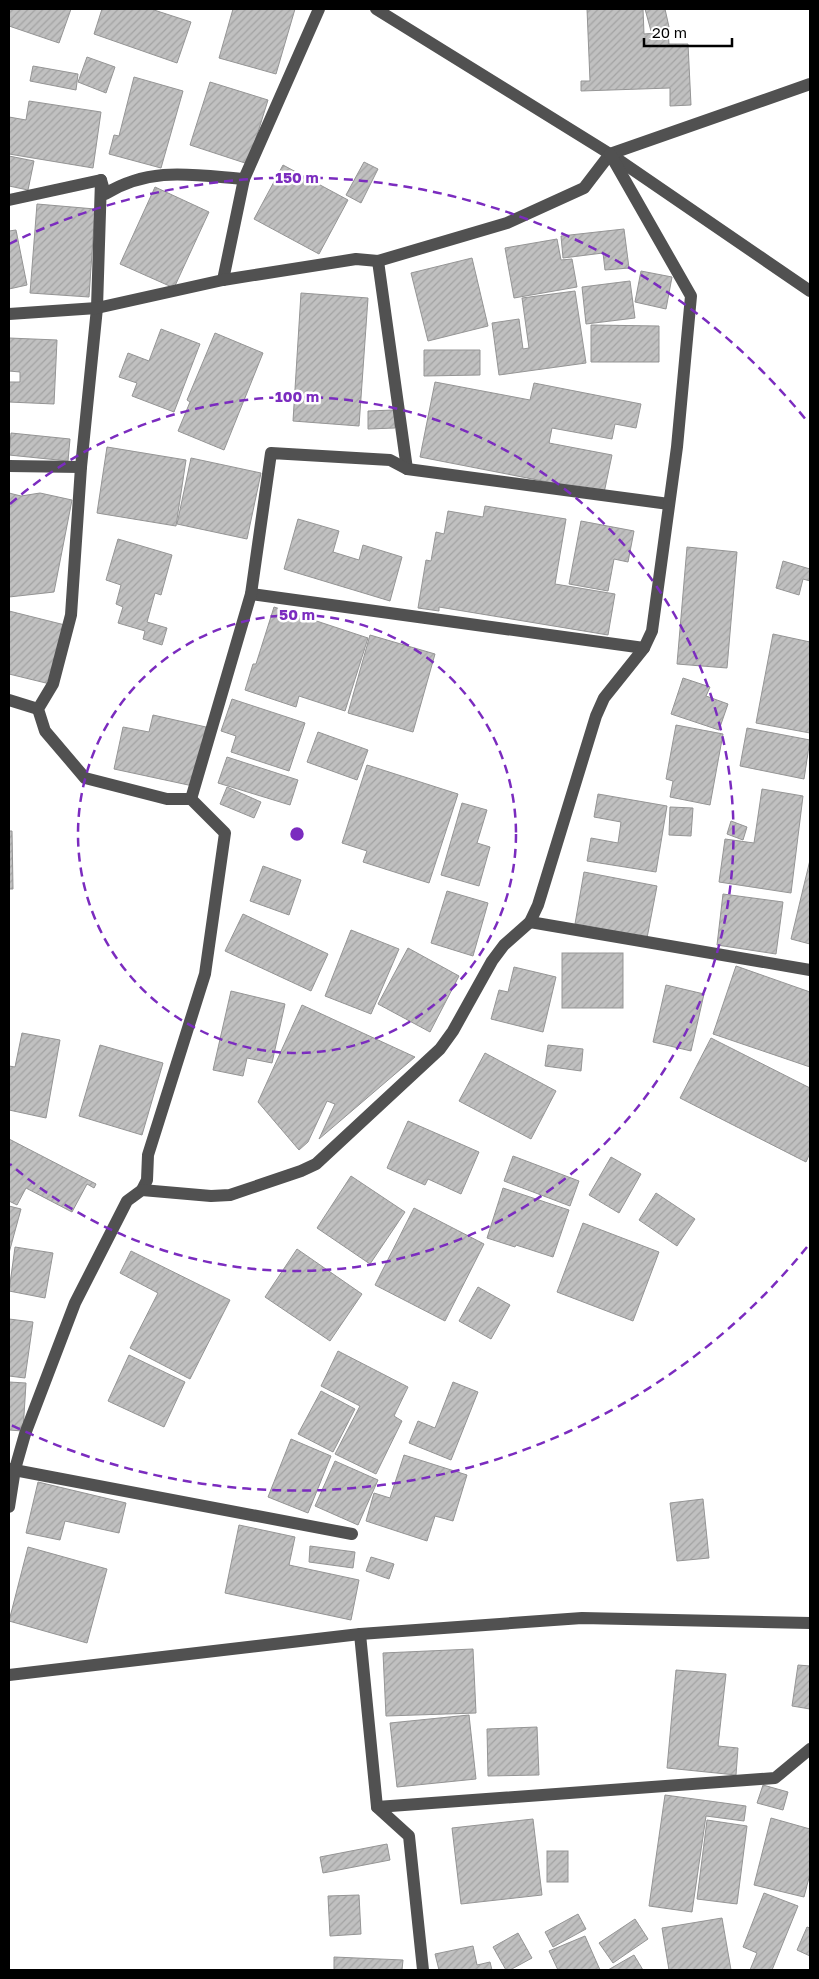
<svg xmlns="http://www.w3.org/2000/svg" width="819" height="1979" viewBox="0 0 819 1979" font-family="'Golos Text',sans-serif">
  <defs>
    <pattern id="building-hatch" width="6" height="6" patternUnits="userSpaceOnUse" patternTransform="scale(1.25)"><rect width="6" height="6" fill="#c0c0c0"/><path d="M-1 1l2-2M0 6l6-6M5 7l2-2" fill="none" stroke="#a3a3a3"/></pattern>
  </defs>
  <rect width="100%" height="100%" fill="#fff"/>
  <!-- building -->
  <g fill="url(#building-hatch)" stroke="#959595">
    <polygon points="9,9 71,9 59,43 9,26"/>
    <polygon points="102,9 151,9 191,22 177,63 94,34"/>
    <polygon points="233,9 295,9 276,74 219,58"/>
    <polygon points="587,9 643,9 644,34 668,32 669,44 688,44 691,105 670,106 670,88 581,91 581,81 590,81"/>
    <polygon points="645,9 665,9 669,27 651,31"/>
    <polygon points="87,57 115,67 106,93 78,82"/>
    <polygon points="33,66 78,74 76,90 30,81"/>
    <polygon points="134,77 183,91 161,168 109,154 114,135 119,136"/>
    <polygon points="210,82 268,100 248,164 190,145"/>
    <polygon points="29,101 101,112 93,168 9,154 9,117 26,120"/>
    <polygon points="9,156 34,161 28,190 9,186"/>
    <polygon points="364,162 378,169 361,203 346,195"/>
    <polygon points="283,165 348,200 319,254 254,219"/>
    <polygon points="155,187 209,212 174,288 120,264"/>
    <polygon points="37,204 95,209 89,297 30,293"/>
    <polygon points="624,229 629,268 605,270 603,253 563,258 561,236"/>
    <polygon points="16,230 27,285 9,289 9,231"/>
    <polygon points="557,239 561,260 572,259 577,287 514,298 505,248"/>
    <polygon points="472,258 488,326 428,341 411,273"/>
    <polygon points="641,271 672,277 666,309 635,302"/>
    <polygon points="630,281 635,318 586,324 582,287"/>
    <polygon points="575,291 586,363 499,375 492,323 519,319 523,349 529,348 522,298"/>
    <polygon points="301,293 368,298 359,426 293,421"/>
    <polygon points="591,325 659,326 659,362 591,362"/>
    <polygon points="161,329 200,344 174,412 132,396 137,383 119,377 128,353 149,361"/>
    <polygon points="215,333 263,353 224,450 178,431 190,402 187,400"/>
    <polygon points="9,338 57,340 54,404 9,402 9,382 20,382 20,372 9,371"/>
    <polygon points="424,350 480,350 480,375 424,376"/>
    <polygon points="435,382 530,400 534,383 641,404 636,428 615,424 612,439 552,428 549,443 612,455 604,493 420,457"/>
    <polygon points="394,410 395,428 368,429 368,411"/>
    <polygon points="11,433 70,439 68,461 9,455"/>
    <polygon points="107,447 186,460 176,526 97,513"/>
    <polygon points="191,458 261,473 247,539 177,524"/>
    <polygon points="9,493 21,496 40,493 72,500 54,592 9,597"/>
    <polygon points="485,506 566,519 555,584 615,594 608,635 439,607 439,611 418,608 426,560 431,561 436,532 444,534 448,511 483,517"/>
    <polygon points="298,519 339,531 333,552 359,560 363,545 402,557 390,601 284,569"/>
    <polygon points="581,521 634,531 628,562 614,559 608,591 569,584"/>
    <polygon points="118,539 172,555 161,595 155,593 147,622 167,628 162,645 143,639 145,631 118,623 123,607 116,604 121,585 106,580"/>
    <polygon points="687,547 737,552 727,668 677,664"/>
    <polygon points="783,561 810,569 810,581 803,579 799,595 776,588"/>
    <polygon points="274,607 368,638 345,711 299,696 296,707 245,690 253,664 256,664"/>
    <polygon points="9,611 65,625 50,684 9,674"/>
    <polygon points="773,634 810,642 810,733 756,723"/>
    <polygon points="370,635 435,654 413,732 348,713"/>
    <polygon points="683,678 710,687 706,696 728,704 719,730 671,714"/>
    <polygon points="232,699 305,723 289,771 231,752 236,736 221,731"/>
    <polygon points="153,715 206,727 193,786 114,769 123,727 149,732"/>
    <polygon points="676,725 723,734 710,805 670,797 673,781 666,779"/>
    <polygon points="747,728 810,740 804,779 740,766"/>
    <polygon points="318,732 368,750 357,780 307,762"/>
    <polygon points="227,757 298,780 290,805 218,783"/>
    <polygon points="367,765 458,794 429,883 363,862 367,851 342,843"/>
    <polygon points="227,787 261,802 254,818 220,804"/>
    <polygon points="762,789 803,796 791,893 719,882 725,839 754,843"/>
    <polygon points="598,794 667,806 656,872 587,861 591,838 618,843 621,822 594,817"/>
    <polygon points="462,803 487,810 477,843 490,847 479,886 441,875"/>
    <polygon points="670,807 693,808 691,836 669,835"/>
    <polygon points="731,821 747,827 743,840 727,834"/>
    <polygon points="9,831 12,831 13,889 9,889"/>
    <polygon points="810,860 810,944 791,939"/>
    <polygon points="263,866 301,880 289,915 250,901"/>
    <polygon points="584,872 657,886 647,938 575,924"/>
    <polygon points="447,891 488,903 473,956 431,943"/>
    <polygon points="723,894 783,902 776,954 717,945"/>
    <polygon points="243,914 328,954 311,991 225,951"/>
    <polygon points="351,930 399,949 371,1014 325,996"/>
    <polygon points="408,948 459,976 430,1032 378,1004"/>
    <rect x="562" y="953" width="61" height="55"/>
    <polygon points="736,966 810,992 810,1067 713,1034"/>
    <polygon points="514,967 556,977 543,1032 491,1019 499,990 508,992"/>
    <polygon points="666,985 704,994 691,1051 653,1042"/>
    <polygon points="231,991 285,1004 272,1063 247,1058 243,1076 213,1070"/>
    <polygon points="302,1005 415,1057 319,1139 335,1104 327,1101 308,1142 299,1150 258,1102"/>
    <polygon points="22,1033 60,1040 46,1118 9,1110 9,1066 15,1067"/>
    <polygon points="711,1038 810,1088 810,1153 806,1162 680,1098"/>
    <polygon points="100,1045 163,1063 142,1135 79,1116"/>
    <polygon points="548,1045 583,1049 581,1071 545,1066"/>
    <polygon points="485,1053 556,1091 531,1139 459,1101"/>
    <polygon points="408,1121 479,1152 461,1194 428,1179 425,1185 387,1168"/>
    <polygon points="9,1139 96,1184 94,1188 87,1184 72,1212 26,1188 17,1205 9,1201"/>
    <polygon points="513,1156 579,1181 570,1206 504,1181"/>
    <polygon points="611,1157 641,1174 619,1213 589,1195"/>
    <polygon points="351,1176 405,1212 370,1264 317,1228"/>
    <polygon points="503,1188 569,1210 553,1257 516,1245 515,1247 487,1238"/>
    <polygon points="656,1193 695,1219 677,1246 639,1220"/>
    <polygon points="9,1206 21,1209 9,1253"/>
    <polygon points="414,1208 484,1244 445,1321 375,1285"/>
    <polygon points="583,1223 659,1252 633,1321 557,1292"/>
    <polygon points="15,1247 53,1253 45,1298 9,1291"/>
    <polygon points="297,1249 362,1294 330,1341 265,1297"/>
    <polygon points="131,1251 230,1300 190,1379 130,1348 158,1293 120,1273"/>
    <polygon points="478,1287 510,1305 491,1339 459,1321"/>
    <polygon points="9,1319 33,1322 25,1378 9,1376"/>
    <polygon points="338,1351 408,1387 394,1416 402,1421 376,1474 335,1454 360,1406 321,1386"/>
    <polygon points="129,1355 185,1382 164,1427 108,1401"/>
    <polygon points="9,1382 26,1383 23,1431 9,1430"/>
    <polygon points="453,1382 478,1392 451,1460 409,1443 418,1421 435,1428"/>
    <polygon points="321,1391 355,1409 333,1452 298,1434"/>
    <polygon points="291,1439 331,1456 308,1513 268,1497"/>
    <polygon points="404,1455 467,1475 453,1521 435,1516 427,1541 366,1521 374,1493 390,1498"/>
    <polygon points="335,1461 378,1480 358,1525 315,1506"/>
    <polygon points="38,1482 126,1503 119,1533 65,1521 60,1540 26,1533"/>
    <polygon points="703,1499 709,1558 677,1561 670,1503"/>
    <polygon points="239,1525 295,1537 289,1565 359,1580 351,1620 225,1593"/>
    <polygon points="310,1546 355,1552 353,1568 309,1562"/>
    <polygon points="28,1547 107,1569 87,1643 9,1621"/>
    <polygon points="371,1557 394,1564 389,1579 366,1571"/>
    <polygon points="473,1649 476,1713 386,1716 383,1653"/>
    <polygon points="798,1665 810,1666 810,1709 792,1706"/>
    <polygon points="676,1670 726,1674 718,1746 738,1748 736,1775 667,1768"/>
    <polygon points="469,1715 476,1779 397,1787 390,1723"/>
    <polygon points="537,1727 539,1775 488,1776 487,1729"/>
    <polygon points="763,1785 788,1792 783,1810 757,1803"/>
    <polygon points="665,1795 746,1806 744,1821 706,1816 692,1912 649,1906"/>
    <polygon points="771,1818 810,1829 810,1874 804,1897 754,1885"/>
    <polygon points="533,1819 542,1895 461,1904 452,1828"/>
    <polygon points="707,1820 747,1826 737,1904 697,1899"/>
    <polygon points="387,1844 390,1860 323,1873 320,1857"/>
    <rect x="547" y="1851" width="21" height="31"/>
    <polygon points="764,1893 798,1906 772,1970 750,1970 757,1953 743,1947"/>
    <polygon points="359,1895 361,1934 330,1936 328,1896"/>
    <polygon points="578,1914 586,1929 553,1947 545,1932"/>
    <polygon points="722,1918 731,1970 669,1970 662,1928"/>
    <polygon points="635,1919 648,1939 613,1963 599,1943"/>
    <polygon points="807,1927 810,1928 810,1956 797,1950"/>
    <polygon points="518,1933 532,1958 510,1970 506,1970 493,1947"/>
    <polygon points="585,1936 600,1970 558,1970 549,1951"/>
    <polygon points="473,1946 477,1965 490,1962 492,1970 439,1970 435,1954"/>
    <polygon points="634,1955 643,1970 608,1970"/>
    <polygon points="334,1957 403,1960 402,1970 334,1970"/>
  </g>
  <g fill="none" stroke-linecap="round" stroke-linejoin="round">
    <!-- minor -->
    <g stroke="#515151" stroke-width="12">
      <polyline points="376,9 610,154 810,291"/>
      <polyline points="101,180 97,308 81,467 71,615 53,684 38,709 45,731 85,778 167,799 191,799 225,833 205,974 148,1155 147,1180 142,1190"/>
      <path d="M9,200L101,180L105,194C151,166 193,175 244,179"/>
      <polyline points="378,261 407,469"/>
      <polyline points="223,280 244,179 319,9"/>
      <polyline points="9,314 97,308 223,280 356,259 378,261 507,223 584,188 610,154 810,84"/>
      <polyline points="9,466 81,467"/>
      <polyline points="251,594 644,648"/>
      <polyline points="9,700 38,709"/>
      <polyline points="191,799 251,594 271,453 390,460 407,469 669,504"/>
      <polyline points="530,922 810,970"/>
      <polyline points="9,1469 352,1534"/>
      <polyline points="9,1507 15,1469 25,1434 75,1303 127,1201 142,1190 211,1196 230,1195 301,1171 316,1164 440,1049 453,1031 492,961 504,945 530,922 538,905 596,716 604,698 644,648 652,631 677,447 691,296 610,154"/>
      <polyline points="360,1634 377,1807 409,1836 423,1970"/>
      <polyline points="9,1675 360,1634 582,1618 810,1623"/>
      <polyline points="377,1807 775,1778 810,1749"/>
    </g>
  </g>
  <!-- distance rings -->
  <g fill="none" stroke="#7b2cbf" stroke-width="2.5" stroke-dasharray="9 6">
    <circle cx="297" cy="834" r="219"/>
    <path d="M10 504A437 437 0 1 1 10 1164"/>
    <path d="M807 1247A656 656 0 0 1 9 1424M9 244A656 656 0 0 1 807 421"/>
  </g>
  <circle cx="297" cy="834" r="8" fill="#7b2cbf" stroke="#fff" stroke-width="2.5"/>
  <g font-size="15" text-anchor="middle" font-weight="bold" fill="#7b2cbf" stroke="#fff" stroke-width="5" stroke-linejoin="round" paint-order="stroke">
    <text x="297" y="183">150 m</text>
    <text x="297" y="402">100 m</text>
    <text x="297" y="620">50 m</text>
  </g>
  <!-- border -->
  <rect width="819" height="1979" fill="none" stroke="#000000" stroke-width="20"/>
  <!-- scale -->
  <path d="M644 38v8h88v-8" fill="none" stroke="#000000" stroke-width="2.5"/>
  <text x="652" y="38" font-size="15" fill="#000000" stroke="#ffffff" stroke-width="4" paint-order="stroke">20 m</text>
</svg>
